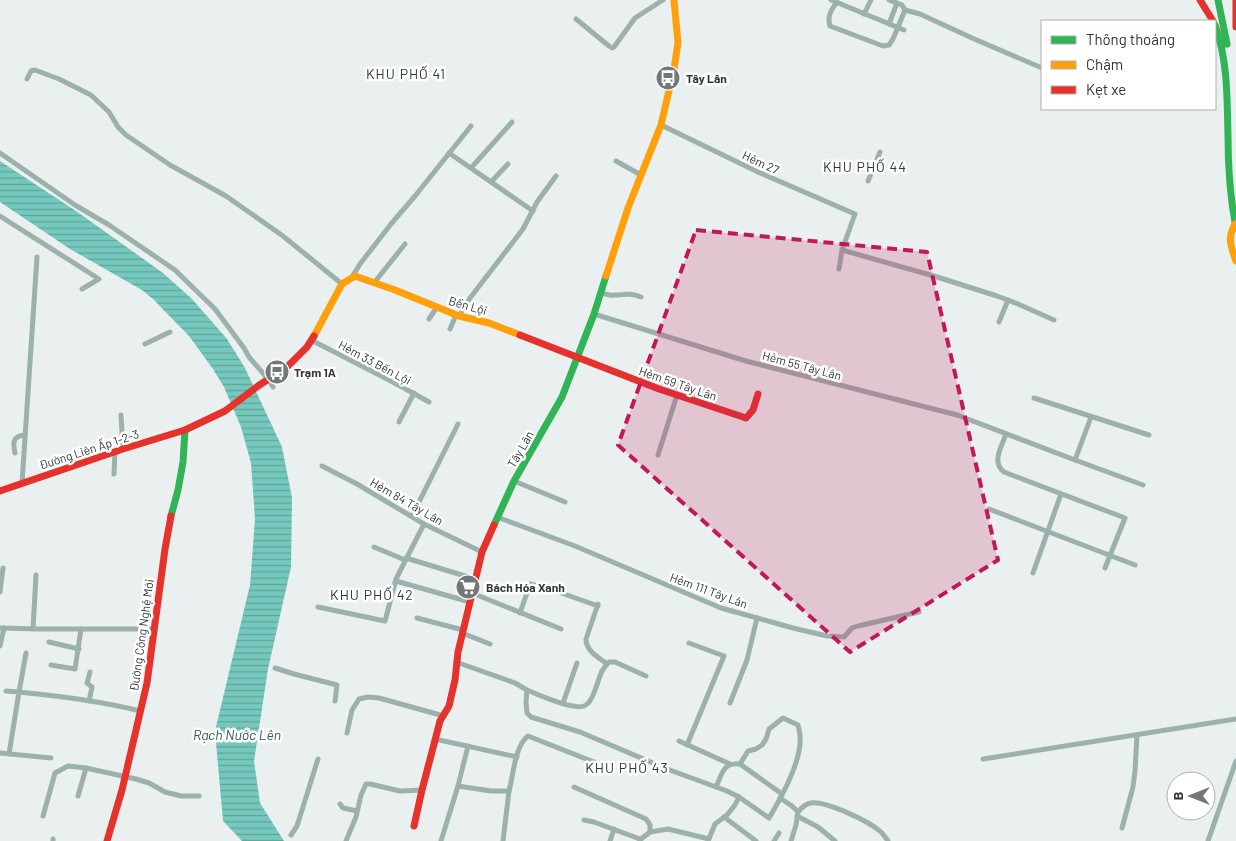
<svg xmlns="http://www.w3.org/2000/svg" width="1236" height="841" viewBox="0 0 1236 841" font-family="Barlow,sans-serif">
  <defs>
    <pattern id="water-rules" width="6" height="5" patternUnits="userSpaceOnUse" patternTransform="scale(1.25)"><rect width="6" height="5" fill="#75c8bd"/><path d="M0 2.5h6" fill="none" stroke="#61a39a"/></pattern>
  </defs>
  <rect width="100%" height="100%" fill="#e9f0ef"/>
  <!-- water -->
  <polygon fill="url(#water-rules)" points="0,161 76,211 163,273 192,299 227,339 245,368 282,447 292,498 291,567 268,669 254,761 260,803 284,841 242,841 223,821 215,731 250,585 255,519 251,463 241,427 224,387 213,369 189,336 153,299 142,290 70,249 0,202"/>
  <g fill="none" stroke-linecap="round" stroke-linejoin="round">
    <!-- street -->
    <g stroke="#9cb0ae" stroke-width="5">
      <polyline points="831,0 904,30"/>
      <polyline points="889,0 902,5 905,10 920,14 972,38 1042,68"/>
      <path d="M837,2C831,10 827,16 830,26L883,46L889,45L893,39L905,10"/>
      <polyline points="864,14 871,0"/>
      <polyline points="576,19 609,46 612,48 614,47 635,18 663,0"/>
      <polyline points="889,24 897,3"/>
      <polyline points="27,79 31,71 35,70 59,79 91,95 109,112 118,127 126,135 170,165 226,196 283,236 342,284"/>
      <polyline points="661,125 758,172 855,214 842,250 839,269"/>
      <polyline points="0,153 75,205 109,225 175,270 215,309 244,348 249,357 268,379 273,387"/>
      <polyline points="449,153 533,211"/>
      <polyline points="616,161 641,175"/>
      <polyline points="471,168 512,122"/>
      <polyline points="868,181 880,152"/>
      <polyline points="491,182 508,164"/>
      <polyline points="0,216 99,279 82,289"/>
      <polyline points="842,250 934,276 997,296 1018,304 1054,320"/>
      <polyline points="352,277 360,264 391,224 415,196 471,126"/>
      <polyline points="374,283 405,244"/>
      <path d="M601,293C605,294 610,296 614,295C626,295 628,292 641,297"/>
      <polyline points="594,314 746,361 957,415 1075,460"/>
      <polyline points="459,316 470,298 523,229 537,202 556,176"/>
      <polyline points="429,319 437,307"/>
      <polyline points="999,322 1008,300"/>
      <polyline points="450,329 456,315"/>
      <polyline points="311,340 391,381 429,402"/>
      <polyline points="145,344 170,332"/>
      <polyline points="1034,398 1149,435"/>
      <polyline points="121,415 123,449"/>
      <polyline points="1091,417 1075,460 1143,485"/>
      <polyline points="399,422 414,393"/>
      <path d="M1006,434C1002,446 991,462 1004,472L1125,518L1105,568"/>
      <path d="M15,453C13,443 12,436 25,435"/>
      <polyline points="658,455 677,395"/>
      <polyline points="322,466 357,484 424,524 482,552"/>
      <polyline points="114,474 115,452"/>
      <polyline points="514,481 565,502"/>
      <polyline points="22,483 37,257"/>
      <polyline points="989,509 1135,565"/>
      <polyline points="412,516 458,424"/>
      <polyline points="497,517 575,546 721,608 793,628 827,636 844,637 852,628 858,626 919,612"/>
      <polyline points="374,547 405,560"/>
      <polyline points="406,558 475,579"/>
      <polyline points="1033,573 1061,494"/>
      <polyline points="396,581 470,602"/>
      <polyline points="553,590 598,606"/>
      <polyline points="0,592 3,568"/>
      <polyline points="472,593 561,629"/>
      <path d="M598,604L586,639C586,651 598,657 607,664"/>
      <polyline points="318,607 385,621 396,579 424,524"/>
      <polyline points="520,613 530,584 546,588"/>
      <polyline points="417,618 463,630"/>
      <polyline points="0,628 40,629 155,629"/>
      <polyline points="33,629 36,575"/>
      <polyline points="462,633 490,644"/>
      <polyline points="49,642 79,649"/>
      <polyline points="0,646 4,628"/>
      <path d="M26,653L19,692C60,696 101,701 140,711"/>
      <polyline points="456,662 515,683 527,690 526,702 527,713 531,717 580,732 667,769 727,791 739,797 735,805 727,815 715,824 708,841"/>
      <polyline points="51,665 75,669 81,629"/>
      <polyline points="275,668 294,674 337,685 335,701"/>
      <path d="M527,690C539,695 572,710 584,706C590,704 593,696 595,690C600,678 599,672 609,662H615L646,676"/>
      <polyline points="6,691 19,692 9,754"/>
      <polyline points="89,701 92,687 87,683 90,672"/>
      <polyline points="563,703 577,663"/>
      <polyline points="730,703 747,660 757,618"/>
      <polyline points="347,733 352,710 359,699 368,697 379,698 444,716"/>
      <polyline points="435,739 517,757"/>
      <polyline points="679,741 730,764"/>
      <polyline points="687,745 724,656 689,643"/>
      <polyline points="0,753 51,758"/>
      <polyline points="983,759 1236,719"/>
      <polyline points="458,786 468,746"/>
      <polyline points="574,787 646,819 650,825 650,832"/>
      <path d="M716,787C722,774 723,762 740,764L782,794"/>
      <polyline points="78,796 86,768"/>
      <path d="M739,797L769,818C781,798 802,761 800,737C800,733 799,729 798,725L783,718L769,729L766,739L762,745L756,749L748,751L740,764"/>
      <polyline points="780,798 792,806 798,812 796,825 791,841"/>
      <polyline points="340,804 343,808 357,811"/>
      <path d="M798,812C802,807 805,804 811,803C826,801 869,821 881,832C883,834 886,838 888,841"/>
      <polyline points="43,816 55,773 68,766 86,768 136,779 149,783 165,792 181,796 199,796"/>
      <polyline points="797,816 818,827 835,841"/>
      <polyline points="724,817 756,841"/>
      <polyline points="584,820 594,822 640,839 640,841"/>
      <polyline points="1122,828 1133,787 1135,771 1137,735"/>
      <polyline points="291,835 297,826 318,759"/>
      <polyline points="640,840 650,832 668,829 709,839"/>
      <polyline points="53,841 53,839"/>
      <polyline points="346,841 356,817 361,795 366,784 370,784 400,791 422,790"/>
      <path d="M441,841L458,786L491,791H509C513,777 515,745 528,736L609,768"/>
      <polyline points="503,841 509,791"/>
      <polyline points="610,841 614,829"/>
      <polyline points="774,841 779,833"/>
      <polyline points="1208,841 1236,761"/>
    </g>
    <!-- fast -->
    <g stroke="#30b455" stroke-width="7">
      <polyline points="1218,0 1227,44"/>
      <path d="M1215,25C1228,61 1227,98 1228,136C1228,167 1230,197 1236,228"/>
      <polyline points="171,516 178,490 183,462 185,430"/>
      <polyline points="494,525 514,481 562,397 594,314 606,276"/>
    </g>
    <!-- slow -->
    <g stroke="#ff9f0a" stroke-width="7">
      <path d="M1235,224C1227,237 1231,248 1236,261"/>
      <polyline points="606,276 628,208 661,125 674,69 678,43 674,0"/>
      <polyline points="314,336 342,284 355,276 395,290 459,316 489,323 520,335"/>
    </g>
    <!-- jam -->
    <g stroke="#e5322d" stroke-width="7">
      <polyline points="1200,0 1213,21"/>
      <polyline points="1236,0 1236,27"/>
      <polyline points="520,335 659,389 746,418 753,410 758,394"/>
      <polyline points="0,491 123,449 185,430 225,411 258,386 288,366 307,347 314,336"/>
      <polyline points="414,826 422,790 440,721 449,706 455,680 458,652 482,552 494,525"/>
      <polyline points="107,841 122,790 147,683 165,549 171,516"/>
    </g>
  </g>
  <!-- marked area -->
  <path fill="#c2185b" fill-opacity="0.2" stroke="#c2185b" stroke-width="4" stroke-dasharray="10 6" stroke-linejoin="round" d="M696,230L927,252L998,560L850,652L618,445Z"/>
  <!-- icons -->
  <defs>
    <symbol id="bus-disc" viewBox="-11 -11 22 22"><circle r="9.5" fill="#727777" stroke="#fff"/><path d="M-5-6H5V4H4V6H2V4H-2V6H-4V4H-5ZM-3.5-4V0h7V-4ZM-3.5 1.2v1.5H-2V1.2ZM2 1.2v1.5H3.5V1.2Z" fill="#fff"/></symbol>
    <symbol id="supermarket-disc" viewBox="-11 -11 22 22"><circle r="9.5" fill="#727777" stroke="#fff"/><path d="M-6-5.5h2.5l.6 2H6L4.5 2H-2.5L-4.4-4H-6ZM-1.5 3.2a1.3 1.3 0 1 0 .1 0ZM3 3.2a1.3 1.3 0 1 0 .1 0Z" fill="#fff"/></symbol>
  </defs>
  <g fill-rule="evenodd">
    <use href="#bus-disc" x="654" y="64" width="28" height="28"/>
    <use href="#bus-disc" x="263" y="358" width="28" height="28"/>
    <use href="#supermarket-disc" x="454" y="573" width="28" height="28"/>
  </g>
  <g text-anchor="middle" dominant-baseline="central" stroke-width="5" stroke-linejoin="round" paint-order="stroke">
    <!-- poi labels -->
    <g font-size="12" font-weight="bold" fill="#323636" stroke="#fff" text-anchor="start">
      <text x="686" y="78">Tây Lân</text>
      <text x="294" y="372">Trạm 1A</text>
      <text x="486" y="587">Bách Hóa Xanh</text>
    </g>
    <!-- street labels -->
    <g font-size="12" fill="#323636" stroke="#fff">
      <text transform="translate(761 162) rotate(25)">Hẻm 27</text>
      <text transform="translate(468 305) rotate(16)">Bến Lội</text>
      <text transform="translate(375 362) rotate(28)">Hẻm 33 Bến Lội</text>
      <text transform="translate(802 365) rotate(15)">Hẻm 55 Tây Lân</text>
      <text transform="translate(678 383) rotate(19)">Hẻm 59 Tây Lân</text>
      <text transform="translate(89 449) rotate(-18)">Đường Liên Ấp 1-2-3</text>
      <text transform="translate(520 449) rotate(-60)">Tây Lân</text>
      <text transform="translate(407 501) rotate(30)">Hẻm 84 Tây Lân</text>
      <text transform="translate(709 590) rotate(20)">Hẻm 111 Tây Lân</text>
      <text transform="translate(141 635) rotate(-82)">Đường Công Nghệ Mới</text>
    </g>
    <!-- neighbourhood labels -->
    <g font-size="14" letter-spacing="1" fill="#323636" stroke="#fff">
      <text x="406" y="73">KHU PHỐ 41</text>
      <text x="865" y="166">KHU PHỐ 44</text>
      <text x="372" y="594">KHU PHỐ 42</text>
      <text x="627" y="767">KHU PHỐ 43</text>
    </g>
    <!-- water labels -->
    <g font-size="14" font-style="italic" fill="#2d5e56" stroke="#fff">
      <text x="237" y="734">Rạch Nước Lên</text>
    </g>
  </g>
  <!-- legend -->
  <rect x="1041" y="20" width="175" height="90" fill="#ffffff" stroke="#adafaf"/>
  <rect x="1051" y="36" width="25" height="8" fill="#30b455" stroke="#adafaf"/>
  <text x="1086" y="45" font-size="15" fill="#323636">Thông thoáng</text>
  <rect x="1051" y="61" width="25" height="8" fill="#ff9f0a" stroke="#adafaf"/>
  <text x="1086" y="70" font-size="15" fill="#323636">Chậm</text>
  <rect x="1051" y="86" width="25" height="8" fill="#e5322d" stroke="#adafaf"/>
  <text x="1086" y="95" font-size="15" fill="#323636">Kẹt xe</text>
  <!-- north arrow -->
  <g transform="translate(1191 796) rotate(270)"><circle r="24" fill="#ffffff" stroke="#adafaf"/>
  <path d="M0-4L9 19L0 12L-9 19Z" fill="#727777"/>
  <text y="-8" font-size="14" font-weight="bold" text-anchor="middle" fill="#323636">B</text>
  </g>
</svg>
